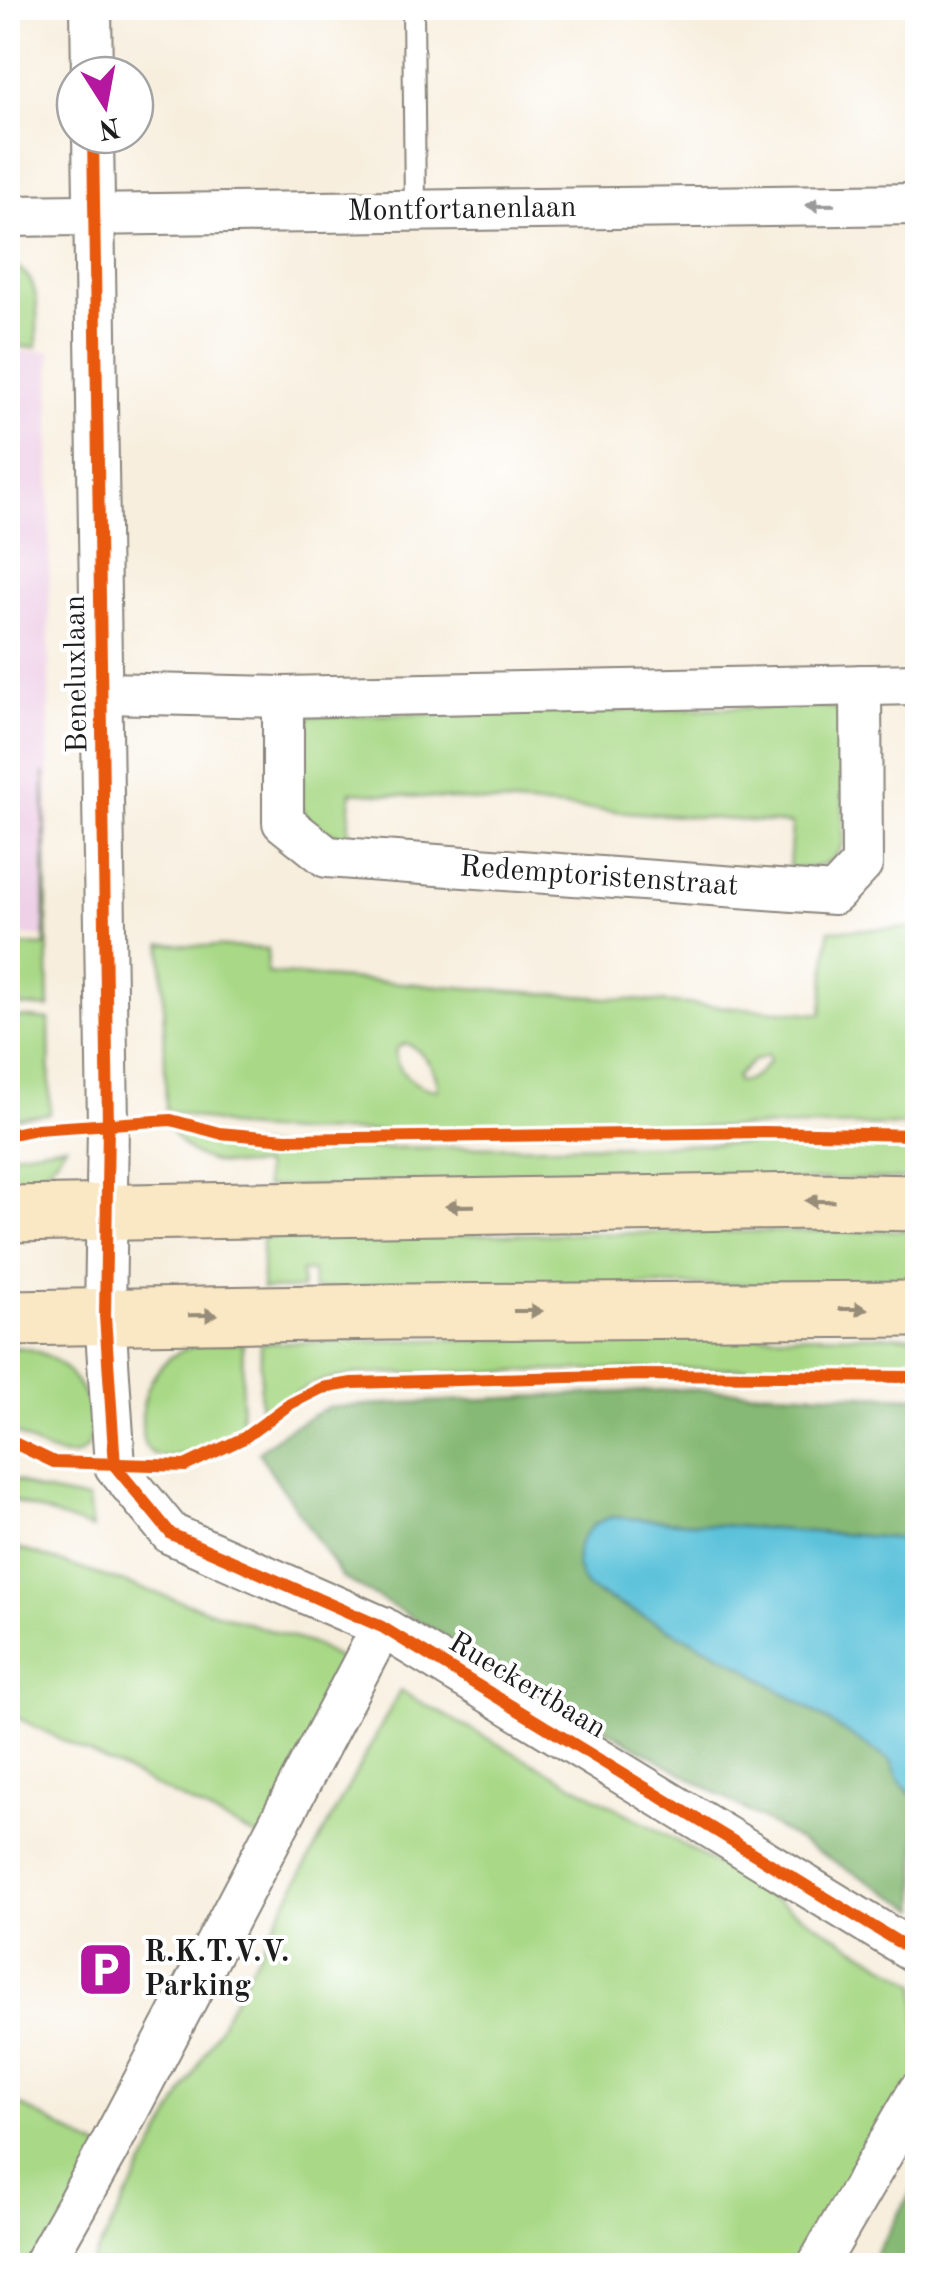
<svg xmlns="http://www.w3.org/2000/svg" width="925" height="2273" viewBox="0 0 925 2273" font-family="'Old Standard TT',serif">
  <rect width="100%" height="100%" fill="#fff"/>
  <filter id="ink" filterUnits="userSpaceOnUse"><feTurbulence type="fractalNoise" baseFrequency=".01" numOctaves="2"/><feDisplacementMap in="SourceGraphic" scale="20" xChannelSelector="R" yChannelSelector="G"/><feConvolveMatrix kernelMatrix="1 2 1 2 8 2 1 2 1" color-interpolation-filters="sRGB"/></filter>
  <filter id="wash" filterUnits="userSpaceOnUse"><feTurbulence type="fractalNoise" baseFrequency=".0048" numOctaves="4" result="noise"/><feDisplacementMap in="SourceGraphic" scale="40" xChannelSelector="R" yChannelSelector="G"/><feGaussianBlur stdDeviation="2.25" result="paint"/><feColorMatrix in="noise" values="0 0 0 0 0 0 0 0 0 0 0 0 0 0 0 0 0 1.4 0 .05"/><feComposite in="paint" operator="in"/></filter>
  <g filter="url(#wash)">
    <rect width="100%" height="100%" fill="#f7eedd"/>
    <!-- built -->
    <polygon fill="#eed0e7" points="50,351 48,937 8,934 8,352"/>
    <!-- green -->
    <g fill="#a9d987" stroke="#627a52" stroke-width="2.5" fill-rule="evenodd">
      <path d="M8,264C45,274 36,316 37,347H8Z"/>
      <path d="M825,706L837,710L841,716L844,840C835,867 814,870 789,868L792,824L351,792L348,836C328,835 309,828 302,808L301,726L310,716Z"/>
      <polygon points="44,772 49,1008 8,1005 8,945 45,946"/>
      <path d="M917,928V1125L291,1132L240,1128L166,1110L162,944L268,949L267,973L822,1014L829,930ZM405,1043C422,1049 439,1073 438,1090C418,1089 392,1071 396,1049ZM767,1055L770,1060C761,1071 752,1083 737,1082L736,1077L753,1061Z"/>
      <polygon points="8,1016 49,1020 50,1114 8,1119"/>
      <path d="M169,1127L239,1145L290,1149L917,1142V1179L265,1187L264,1165C223,1166 192,1166 169,1127Z"/>
      <path d="M66,1145C51,1168 35,1184 8,1190V1154Z"/>
      <polygon points="917,1230 917,1283 313,1289 312,1271 301,1272 302,1289 262,1289 262,1237"/>
      <polygon points="711,1335 917,1336 917,1371 802,1367 356,1374 313,1383 260,1416 261,1343"/>
      <path d="M243,1343L241,1430C222,1442 172,1466 152,1453C142,1446 142,1434 142,1424C141,1389 159,1355 195,1346C210,1342 227,1344 243,1343Z"/>
      <path d="M8,1347C91,1346 114,1453 70,1456C50,1457 24,1439 8,1427Z"/>
      <polygon points="8,1476 37,1490 88,1500 92,1529 8,1499"/>
      <polygon points="8,1545 312,1644 358,1669 268,1842 8,1713"/>
      <polygon points="400,1691 670,1837 917,1984 917,2108 826,2265 90,2266"/>
      <polygon points="8,2098 107,2153 43,2265 8,2265"/>
    </g>
    <!-- forest -->
    <g fill="#86b974" stroke="#516a48" stroke-width="2.5">
      <polygon points="684,1389 917,1397 917,1540 612,1517 593,1525 595,1593 734,1661 892,1762 907,1791 917,1798 917,1909 342,1577 258,1452 285,1431 328,1407"/>
      <polygon points="917,2182 917,2265 870,2265"/>
    </g>
    <!-- water -->
    <path fill="#5cc2da" stroke="#3c6f7b" stroke-width="2.5" d="M612,1517L917,1540V1798L900,1782L892,1762L734,1661L589,1589C565,1561 578,1526 612,1517Z"/>
  </g>
  <g filter="url(#ink)">
    <g fill="none" stroke-linecap="round" stroke-linejoin="round">
      <defs>
        <polyline id="lane" points="413,8 415,210"/>
        <g id="street">
          <polyline points="91,8 92,75"/>
          <polyline points="93,135 108,1125 105,1316 115,1466 171,1534 382,1627 918,1954"/>
          <polyline points="8,216 918,204"/>
          <polyline points="103,693 283,697 918,684"/>
          <polyline points="283,697 283,822 327,857 834,894 862,864 861,685"/>
          <polyline points="42,2266 107,2151 382,1627"/>
          <polyline points="817,2266 918,2092"/>
        </g>
        <g id="secondary">
          <polyline points="8,1214 813,1201 918,1203"/>
          <polyline points="8,1318 389,1312 918,1309"/>
        </g>
      </defs>
      <!-- lane casing -->
      <use href="#lane" stroke="#8a857c" stroke-width="24"/>
      <!-- street casing -->
      <use href="#street" stroke="#8a857c" stroke-width="44"/>
      <!-- secondary casing -->
      <use href="#secondary" stroke="#8a857c" stroke-width="59"/>
      <!-- lane -->
      <use href="#lane" stroke="#fff" stroke-width="20"/>
      <!-- street -->
      <use href="#street" stroke="#fff" stroke-width="40"/>
      <!-- secondary -->
      <use href="#secondary" stroke="#fae7c3" stroke-width="55"/>
      <defs>
        <g id="cycleway">
          <polyline points="93,135 108,1125 105,1316 115,1466 171,1534 382,1627 918,1954"/>
          <polyline points="8,1135 36,1129 171,1120 219,1133 286,1139 764,1132 918,1135"/>
          <polyline points="8,1440 54,1462 185,1466 244,1438 290,1404 322,1388 352,1383 641,1375 918,1377"/>
        </g>
      </defs>
      <!-- cycleway casing -->
      <use href="#cycleway" stroke="#fff" stroke-width="19"/>
      <!-- cycleway -->
      <use href="#cycleway" stroke="#e8590c" stroke-width="12"/>
    </g>
    <!-- one-way arrows -->
    <defs><path id="oneway-solid" d="M-6-.8H1V-3.2L6.5 0L1 3.2V.8H-6Z" transform="scale(2.5)"/></defs>
    <use fill="#999" href="#oneway-solid" transform="translate(820 205) rotate(179)"/>
    <g fill="#968c78">
      <use href="#oneway-solid" transform="translate(820 1201) rotate(-179)"/>
      <use href="#oneway-solid" transform="translate(460 1206) rotate(179)"/>
      <use href="#oneway-solid" transform="translate(853 1309)"/>
      <use href="#oneway-solid" transform="translate(528 1311)"/>
      <use href="#oneway-solid" transform="translate(203 1315) rotate(-1)"/>
    </g>
  </g>
  <!-- icons -->
  <defs>
    <symbol id="parking-square" viewBox="-11 -11 22 22"><rect x="-9" y="-9" width="18" height="18" rx="4" fill="#b5179e" stroke="#fff"/><path d="M-3.5-5.5H1a3.5 3.5 0 0 1 0 7H-1V5.5H-3.5ZM-1-3.4V-.6H.8a1.4 1.4 0 0 0 0-2.8Z" fill="#fff"/></symbol>
  </defs>
  <g fill-rule="evenodd">
    <use href="#parking-square" x="74" y="1938" width="63" height="63"/>
  </g>
  <g text-anchor="middle" dominant-baseline="central" stroke-width="8" stroke-linejoin="round" paint-order="stroke">
    <!-- street labels -->
    <g font-size="30" fill="#1c1c1c" stroke="#fff">
      <text transform="translate(462 210) rotate(-1)">Montfortanenlaan</text>
      <text transform="translate(77 674) rotate(-91)">Beneluxlaan</text>
      <text transform="translate(599 877) rotate(4)">Redemptoristenstraat</text>
      <text transform="translate(527 1686) rotate(31)">Rueckertbaan</text>
    </g>
    <!-- poi labels -->
    <g font-size="30" font-weight="bold" fill="#1c1c1c" stroke="#fff" text-anchor="start">
      <text x="144" y="1953">R.K.T.V.V.<tspan x="144" dy="34">Parking</tspan></text>
    </g>
  </g>
  <!-- margin -->
  <rect width="925" height="2273" fill="none" stroke="#fff" stroke-width="40"/>
  <!-- north arrow -->
  <g transform="translate(105 105) rotate(169)"><circle r="48" fill="#ffffff" stroke="#a4a4a4" stroke-width="2.5"/>
  <path d="M0-8L18 38L0 25L-18 38Z" fill="#b5179e"/>
  <text y="-15" font-size="28" font-weight="bold" text-anchor="middle" fill="#1c1c1c">N</text>
  </g>
</svg>
